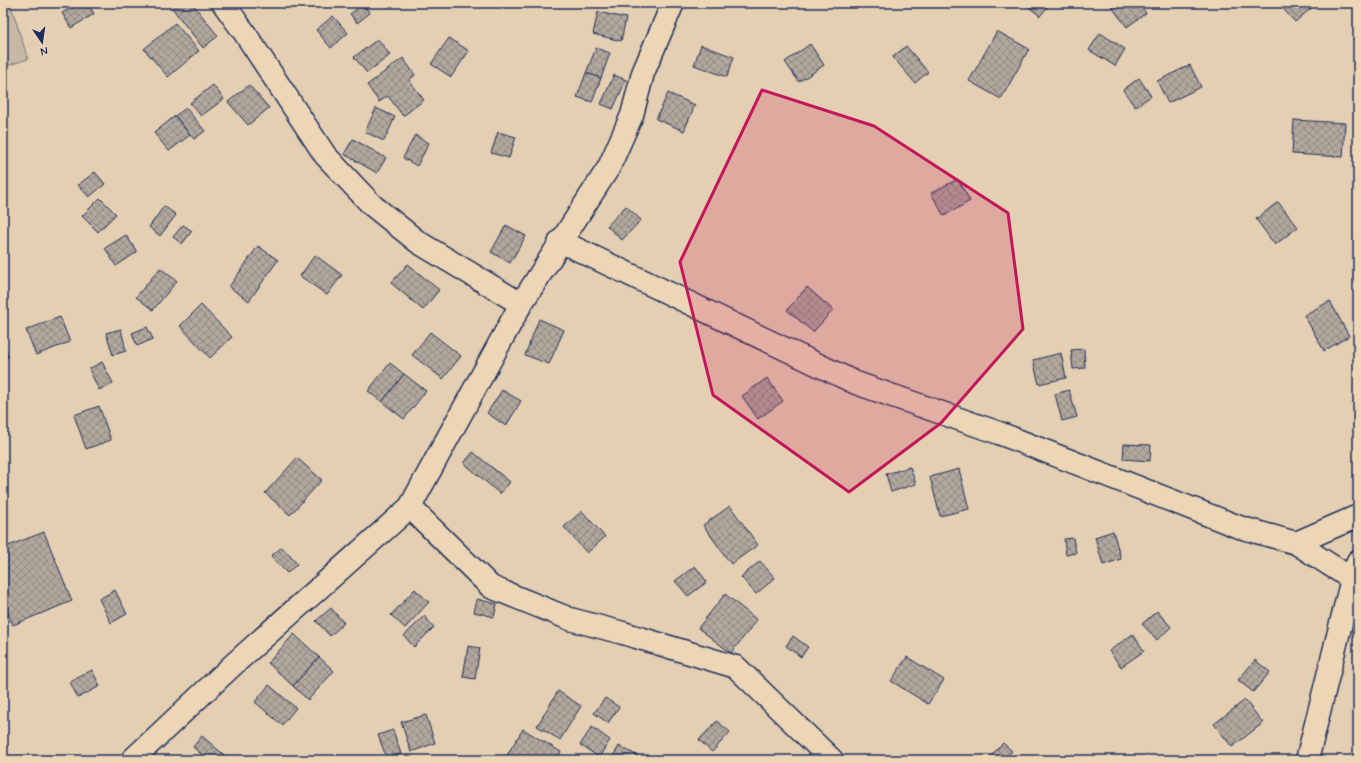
<svg xmlns="http://www.w3.org/2000/svg" width="1361" height="763" viewBox="0 0 1361 763" font-family="Mynerve,sans-serif">
  <defs>
    <pattern id="building-cross-hatch" width="8" height="8" patternUnits="userSpaceOnUse"><rect width="8" height="8" fill="#b2a89d"/><path d="M0 0l8 8M0 8l8-8" fill="none" stroke="#908983"/></pattern>
  </defs>
  <rect width="100%" height="100%" fill="#e5cfb2"/>
  <filter id="ink" filterUnits="userSpaceOnUse"><feTurbulence type="fractalNoise" baseFrequency=".025" numOctaves="2"/><feDisplacementMap in="SourceGraphic" scale="8" xChannelSelector="R" yChannelSelector="G"/><feConvolveMatrix kernelMatrix="1 2 1 2 8 2 1 2 1" color-interpolation-filters="sRGB"/></filter>
  <g filter="url(#ink)">
    <!-- garden -->
    <polygon fill="#c7b8a6" stroke="#717482" points="3,3 10,3 28,59 3,67"/>
    <!-- building -->
    <g fill="url(#building-cross-hatch)" stroke="#1b2f5e">
      <polygon points="79,3 88,3 94,14 71,28 62,13"/>
      <polygon points="179,3 192,3 218,36 203,48 172,8"/>
      <polygon points="1024,3 1051,3 1040,16"/>
      <polygon points="1114,3 1138,3 1146,13 1127,27 1111,6"/>
      <polygon points="1278,3 1317,3 1295,22"/>
      <polygon points="363,4 370,13 357,23 350,14"/>
      <polygon points="598,12 626,18 621,41 593,34"/>
      <polygon points="333,16 348,33 331,48 316,30"/>
      <polygon points="175,23 199,51 168,77 144,49"/>
      <polygon points="997,31 1029,49 1001,99 969,81"/>
      <polygon points="1100,33 1125,49 1115,66 1089,50"/>
      <polygon points="449,38 469,51 451,77 431,64"/>
      <polygon points="378,39 390,55 367,73 354,57"/>
      <polygon points="810,44 824,65 799,82 785,62"/>
      <polygon points="701,45 734,57 727,77 694,65"/>
      <polygon points="906,46 928,72 915,83 893,57"/>
      <polygon points="596,48 610,53 601,78 586,73"/>
      <polygon points="403,58 415,75 409,80 424,100 403,116 388,96 379,102 367,85"/>
      <polygon points="1190,65 1201,87 1168,103 1157,81"/>
      <polygon points="586,73 601,78 592,102 577,97"/>
      <polygon points="614,75 626,80 613,109 601,104"/>
      <polygon points="1139,78 1151,96 1135,107 1123,90"/>
      <polygon points="213,85 224,99 201,116 190,103"/>
      <polygon points="249,85 269,108 248,125 228,102"/>
      <polygon points="668,93 695,105 684,131 656,119"/>
      <polygon points="186,108 205,131 194,139 175,116"/>
      <polygon points="376,108 395,117 384,141 365,132"/>
      <polygon points="175,116 190,135 169,151 154,133"/>
      <polygon points="1294,120 1345,123 1343,157 1292,154"/>
      <polygon points="498,132 516,137 509,158 491,153"/>
      <polygon points="415,135 429,143 417,166 403,158"/>
      <polygon points="353,139 386,158 377,173 344,154"/>
      <polygon points="95,172 105,184 89,197 78,185"/>
      <polygon points="958,179 970,201 944,216 931,193"/>
      <polygon points="100,198 116,214 98,232 82,216"/>
      <polygon points="1278,202 1298,227 1275,245 1256,219"/>
      <polygon points="164,206 176,215 160,236 149,227"/>
      <polygon points="626,206 641,220 622,240 607,226"/>
      <polygon points="183,225 192,231 182,244 173,237"/>
      <polygon points="506,225 526,236 510,263 491,252"/>
      <polygon points="126,235 137,252 116,266 105,248"/>
      <polygon points="258,246 278,260 249,301 229,287"/>
      <polygon points="315,255 342,275 327,295 300,276"/>
      <polygon points="408,264 439,290 423,310 391,283"/>
      <polygon points="160,268 177,281 153,310 136,297"/>
      <polygon points="807,287 833,310 813,332 787,310"/>
      <polygon points="1330,301 1349,336 1324,351 1304,315"/>
      <polygon points="201,305 232,337 210,358 180,326"/>
      <polygon points="60,317 70,342 36,355 26,330"/>
      <polygon points="539,319 564,330 549,364 525,355"/>
      <polygon points="147,327 153,339 137,346 132,333"/>
      <polygon points="121,329 126,351 113,355 106,333"/>
      <polygon points="430,332 461,356 443,379 412,355"/>
      <polygon points="3,341 8,357 3,358"/>
      <polygon points="1084,349 1085,368 1073,369 1071,350"/>
      <polygon points="1061,353 1066,378 1039,384 1033,360"/>
      <polygon points="102,362 113,383 99,390 89,369"/>
      <polygon points="390,363 404,374 382,402 368,391"/>
      <polygon points="404,374 426,391 404,419 382,402"/>
      <polygon points="767,378 783,401 758,419 742,396"/>
      <polygon points="502,390 521,401 506,426 487,413"/>
      <polygon points="1069,390 1077,417 1062,421 1055,394"/>
      <polygon points="99,406 111,440 86,449 74,415"/>
      <polygon points="1124,444 1151,445 1150,461 1123,459"/>
      <polygon points="473,452 510,482 500,494 464,463"/>
      <polygon points="297,458 322,480 290,515 265,493"/>
      <polygon points="910,467 916,484 891,492 886,474"/>
      <polygon points="959,469 969,509 940,516 930,477"/>
      <polygon points="730,506 758,545 731,564 703,525"/>
      <polygon points="582,511 605,537 587,553 564,527"/>
      <polygon points="1113,531 1121,559 1103,565 1095,537"/>
      <polygon points="44,532 72,601 13,625 3,601 3,548"/>
      <polygon points="1073,538 1076,553 1066,555 1064,539"/>
      <polygon points="282,547 297,564 287,573 271,556"/>
      <polygon points="760,561 775,578 756,594 741,577"/>
      <polygon points="695,566 707,582 688,596 675,581"/>
      <polygon points="415,589 429,602 405,628 391,615"/>
      <polygon points="115,590 127,614 111,623 99,599"/>
      <polygon points="725,594 757,620 731,653 698,628"/>
      <polygon points="477,599 497,604 494,617 474,612"/>
      <polygon points="331,608 344,623 330,636 316,621"/>
      <polygon points="1157,611 1171,627 1157,640 1142,624"/>
      <polygon points="424,616 434,627 414,647 404,636"/>
      <polygon points="294,634 319,657 293,686 268,663"/>
      <polygon points="1133,634 1144,651 1121,667 1109,651"/>
      <polygon points="793,636 808,647 801,657 786,646"/>
      <polygon points="468,646 480,648 475,679 463,677"/>
      <polygon points="319,657 334,671 308,700 293,686"/>
      <polygon points="907,657 944,680 928,704 891,681"/>
      <polygon points="1255,660 1270,672 1253,692 1238,680"/>
      <polygon points="92,670 100,686 78,698 70,682"/>
      <polygon points="269,685 296,708 282,725 255,702"/>
      <polygon points="558,691 581,706 560,740 537,726"/>
      <polygon points="605,698 619,707 608,723 594,713"/>
      <polygon points="1245,700 1263,723 1232,747 1214,724"/>
      <polygon points="426,715 435,743 411,752 401,722"/>
      <polygon points="717,721 730,732 712,752 699,740"/>
      <polygon points="592,727 610,740 599,757 580,745"/>
      <polygon points="523,729 561,752 556,760 516,760 507,755"/>
      <polygon points="393,730 401,754 387,759 378,735"/>
      <polygon points="202,736 230,760 208,760 193,747"/>
      <polygon points="1003,743 1012,751 1004,760 992,760 989,758"/>
      <polygon points="619,746 642,758 641,760 617,760 612,758"/>
    </g>
    <g fill="none" stroke-linecap="round" stroke-linejoin="round">
      <defs>
        <g id="street">
          <polyline points="223,3 244,32 325,155 372,205 418,242 521,304"/>
          <polyline points="560,241 856,383 999,433 1239,527 1296,543 1352,579"/>
          <polyline points="410,507 491,587 570,619 623,633 736,667 832,760"/>
          <polyline points="1296,543 1358,516"/>
          <polyline points="132,760 234,664 410,507 521,304 609,167 632,115 643,73 673,3"/>
          <polyline points="1307,760 1352,579 1358,561"/>
        </g>
      </defs>
      <!-- street casing -->
      <use href="#street" stroke="#1b2f5e" stroke-width="25"/>
      <!-- street -->
      <use href="#street" stroke="#edd6b6" stroke-width="22"/>
    </g>
  </g>
  <!-- marked area -->
  <path fill="#c2185b" fill-opacity="0.2" stroke="#c2185b" stroke-width="3" stroke-linejoin="round" d="M762,90L874,126L1008,213L1023,329L941,423L849,492L713,395L680,262Z"/>
  <!-- margin -->
  <rect width="1361" height="763" fill="none" stroke="#edd6b6" stroke-width="16"/>
  <rect x="8" y="8" width="1345" height="747" fill="none" stroke="#1b2f5e" stroke-width="1.5" filter="url(#ink)"/>
  <!-- north arrow -->
  <g transform="translate(42 42) rotate(167)" stroke="#edd6b6" stroke-width="3" paint-order="stroke">
  <path d="M0-3L7 15L0 10L-7 15Z" fill="#1b2f5e"/>
  <text y="-6" font-size="11" font-weight="bold" text-anchor="middle" fill="#1b2f5e">N</text>
  </g>
</svg>
